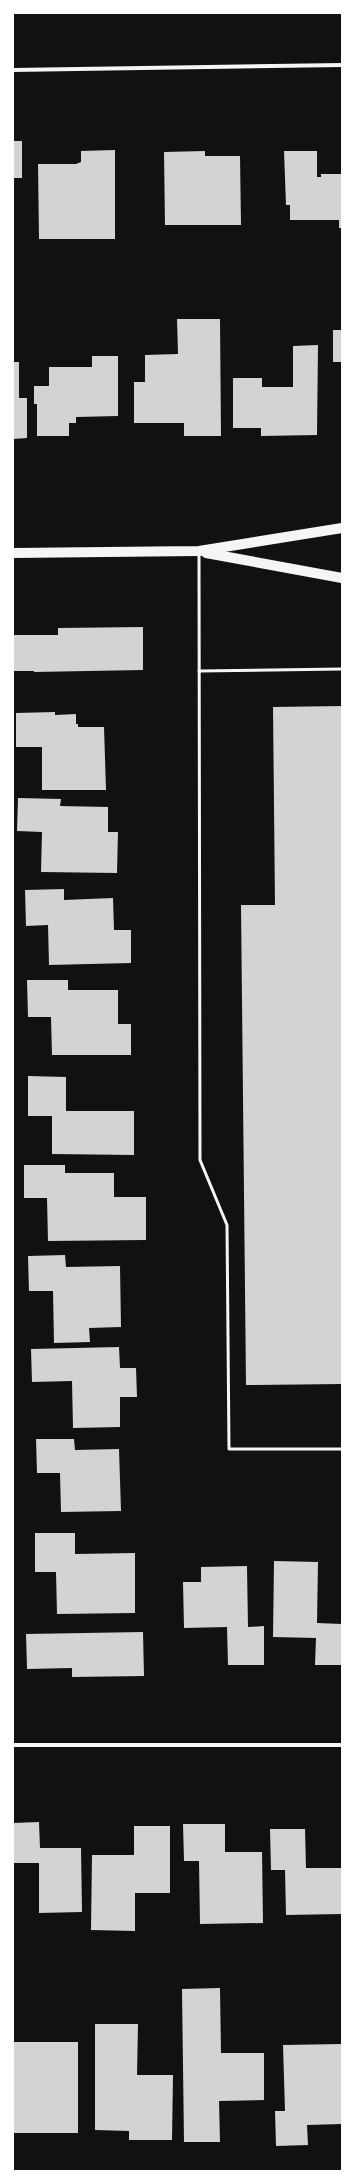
<svg xmlns="http://www.w3.org/2000/svg" width="355" height="2184" viewBox="0 0 355 2184" font-family="Commissioner,sans-serif">
  <rect width="100%" height="100%" fill="#111"/>
  <!-- building -->
  <g fill="#d3d3d3">
    <rect x="13" y="141" width="9" height="37"/>
    <polygon points="115,150 115,239 39,239 38,164 76,164 81,162 81,151"/>
    <polygon points="205,151 205,156 240,156 241,225 165,225 164,152"/>
    <polygon points="284,151 317,151 317,177 321,177 321,174 342,174 342,228 339,228 339,220 290,220 290,205 286,205"/>
    <polygon points="177,319 220,319 221,436 184,436 184,423 134,423 134,382 145,382 145,355 178,354"/>
    <rect x="333" y="330" width="9" height="32"/>
    <polygon points="318,345 317,435 261,436 261,428 233,428 233,378 262,378 262,387 293,387 293,346"/>
    <polygon points="92,356 118,356 118,416 76,417 76,423 69,423 69,436 37,436 37,404 34,404 34,386 49,386 49,367 92,367"/>
    <polygon points="13,362 19,362 19,398 27,398 27,438 13,439"/>
    <polygon points="143,627 143,670 34,672 34,671 13,671 13,635 58,635 58,628"/>
    <polygon points="342,706 342,1384 246,1385 241,905 275,905 273,707"/>
    <polygon points="55,712 55,715 76,714 76,724 78,724 78,727 104,727 106,790 42,790 42,747 16,747 16,713"/>
    <polygon points="18,798 61,799 60,806 108,807 108,832 118,832 117,873 41,872 42,832 17,831"/>
    <polygon points="64,889 64,900 113,898 114,930 131,930 131,963 49,965 48,925 26,926 25,890"/>
    <polygon points="27,980 68,980 68,990 118,990 118,1024 131,1024 131,1055 52,1055 51,1017 28,1017"/>
    <polygon points="28,1076 66,1077 66,1111 134,1111 134,1155 52,1154 52,1116 28,1116"/>
    <polygon points="24,1165 65,1165 65,1173 114,1173 114,1197 146,1197 146,1240 48,1241 47,1198 24,1198"/>
    <polygon points="65,1255 66,1267 120,1266 121,1327 89,1328 90,1342 54,1343 53,1291 29,1291 28,1256"/>
    <polygon points="119,1347 120,1368 136,1368 137,1397 120,1397 120,1427 73,1428 72,1381 32,1382 31,1349"/>
    <polygon points="36,1439 74,1439 75,1450 119,1449 121,1511 61,1512 60,1473 37,1473"/>
    <polygon points="35,1533 75,1533 75,1554 135,1553 135,1613 57,1614 56,1572 35,1572"/>
    <polygon points="274,1561 318,1562 317,1623 342,1624 342,1665 315,1665 316,1638 273,1637"/>
    <polygon points="247,1566 248,1627 264,1626 264,1665 228,1665 227,1627 184,1628 183,1582 201,1582 201,1567"/>
    <polygon points="143,1632 144,1676 72,1677 72,1668 27,1669 26,1634"/>
    <polygon points="39,1822 40,1848 81,1848 82,1912 39,1913 39,1863 13,1863 13,1823"/>
    <polygon points="183,1824 225,1824 225,1852 262,1852 263,1923 200,1924 199,1861 184,1861"/>
    <polygon points="134,1826 170,1826 170,1893 135,1893 135,1931 91,1930 92,1855 134,1855"/>
    <polygon points="270,1829 305,1829 306,1868 342,1868 342,1914 286,1915 285,1870 271,1870"/>
    <polygon points="220,1988 221,2053 264,2053 264,2100 219,2101 220,2142 184,2142 182,1989"/>
    <polygon points="95,2024 138,2024 137,2075 173,2075 172,2140 129,2140 129,2131 95,2130"/>
    <rect x="13" y="2042" width="65" height="91"/>
    <polygon points="342,2044 342,2124 307,2125 308,2145 276,2146 275,2111 285,2111 283,2045"/>
  </g>
  <g fill="none" stroke-linecap="round" stroke-linejoin="round">
    <!-- service -->
    <g stroke="#f5f5f5" stroke-width="3">
      <polyline points="199,553 200,1160 227,1225 229,1449 342,1449"/>
      <polyline points="199,671 342,669"/>
    </g>
    <!-- minor -->
    <g stroke="#f5f5f5" stroke-width="4">
      <polyline points="13,70 342,65"/>
      <polyline points="13,1745 342,1745"/>
    </g>
    <!-- primary -->
    <g stroke="#f5f5f5" stroke-width="10">
      <polyline points="13,553 199,551 342,528"/>
      <polyline points="206,553 342,578"/>
    </g>
  </g>
  <!-- border -->
  <rect width="355" height="2184" fill="none" stroke="#ffffff" stroke-width="28"/>
</svg>
